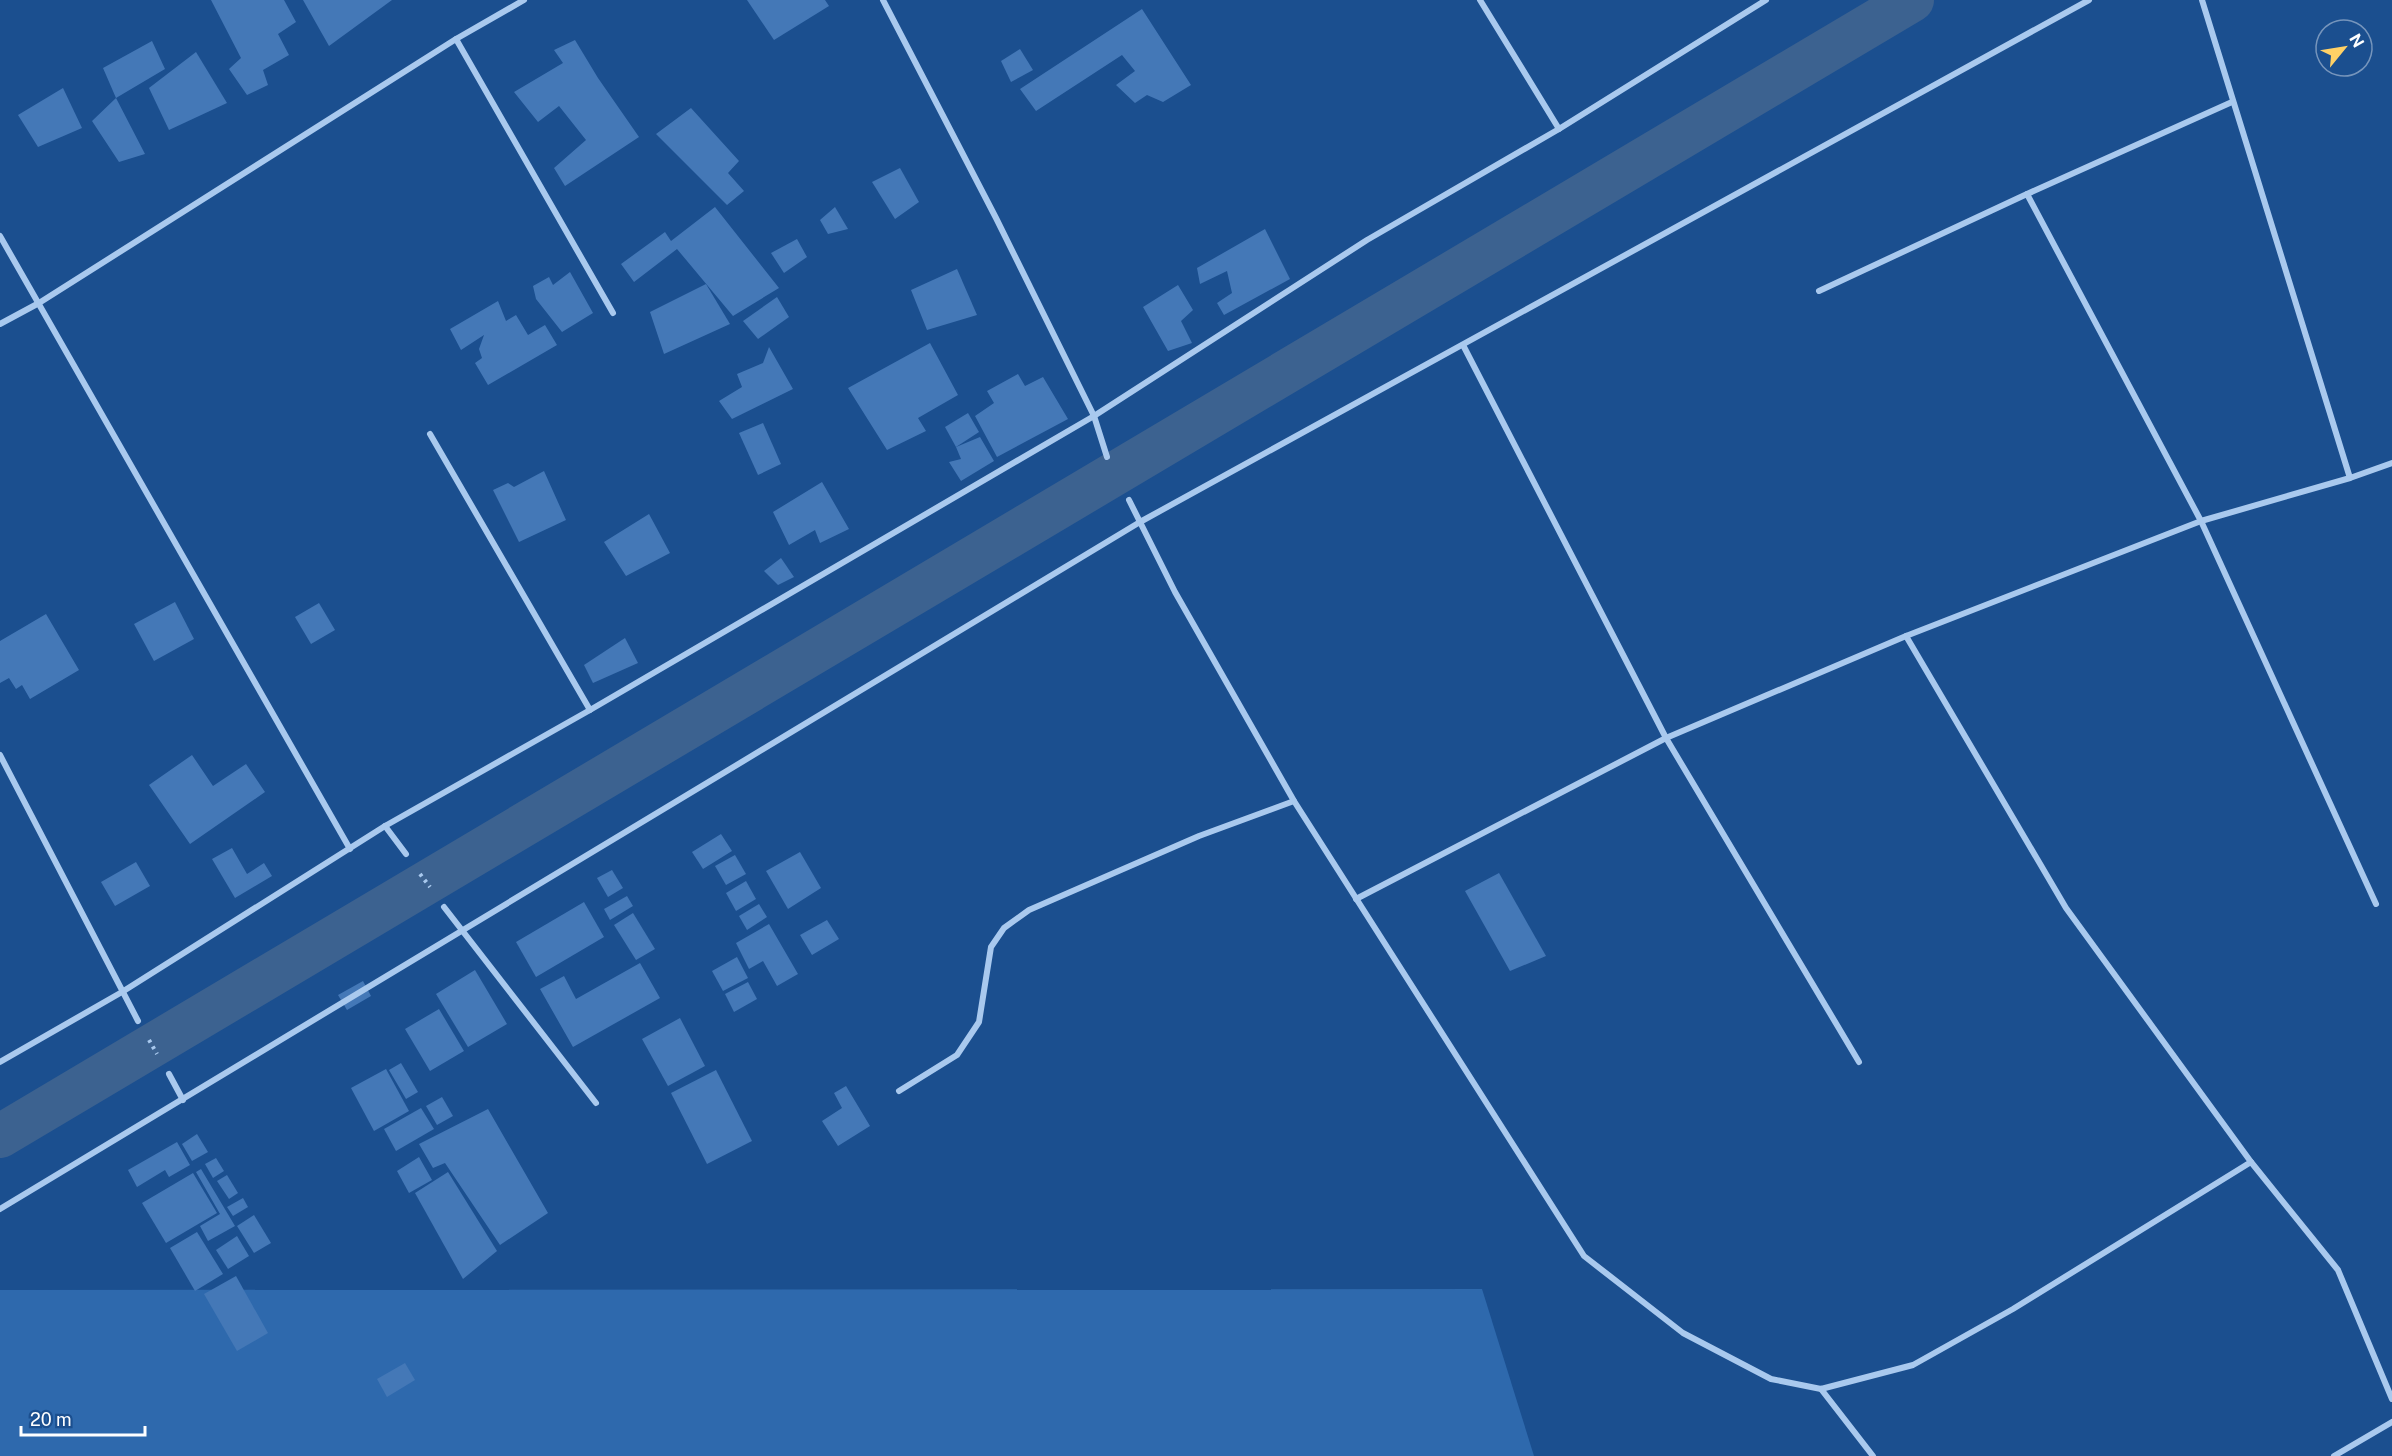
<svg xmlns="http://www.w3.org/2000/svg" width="2392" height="1456" viewBox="0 0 2392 1456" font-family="'Public Sans',sans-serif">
  <rect width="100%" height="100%" fill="#1b4f8f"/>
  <!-- green -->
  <polygon fill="#2e69ad" points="1482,1289 1534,1456 0,1456 0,1290"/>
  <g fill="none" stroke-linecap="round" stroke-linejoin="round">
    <!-- canal -->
    <polyline stroke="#3c6290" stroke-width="44" points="0,1136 1912,0"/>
  </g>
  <!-- building -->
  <g fill="#4478b7">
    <polygon points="211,0 284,0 296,22 278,34 289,55 263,70 268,85 247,95 229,69 241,58"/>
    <polygon points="303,0 392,0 329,46"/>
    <polygon points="747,0 825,0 829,6 774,40"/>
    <polygon points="1142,9 1191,85 1163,102 1147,95 1135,103 1116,85 1135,71 1122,55 1036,111 1020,89"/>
    <polygon points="575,40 598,78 639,137 565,186 554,168 586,140 559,106 538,122 514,92 563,63 554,50"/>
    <polygon points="152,41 165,69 116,98 145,154 119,162 92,121 116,98 103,68"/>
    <polygon points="1020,49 1033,70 1011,82 1001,61"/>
    <polygon points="196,52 227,103 169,130 149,88"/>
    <polygon points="63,88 82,128 38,147 18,115"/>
    <polygon points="691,108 739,161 728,173 744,191 727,205 656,134"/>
    <polygon points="900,168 919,202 895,219 872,182"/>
    <polygon points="715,207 779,288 733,316 677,249 634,282 621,264 665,232 671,241"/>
    <polygon points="835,207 848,229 828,234 820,220"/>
    <polygon points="1265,229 1290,279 1224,315 1217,303 1232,293 1227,271 1200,284 1197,268"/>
    <polygon points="797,239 807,257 784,273 771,253"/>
    <polygon points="957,269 977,315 927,330 911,290"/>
    <polygon points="570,272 593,313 562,332 536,299 533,286 549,277 553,285"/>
    <polygon points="706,284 730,324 664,354 650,312"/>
    <polygon points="1178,285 1193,310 1181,321 1192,343 1168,351 1143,307"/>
    <polygon points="777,297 789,317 758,339 743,321"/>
    <polygon points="498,301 506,321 516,315 528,335 545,325 557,345 488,385 475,363 482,358 479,349 484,335 461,350 450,329"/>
    <polygon points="930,343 958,395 918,418 926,431 887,450 848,388"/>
    <polygon points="769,347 793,389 732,419 719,401 742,387 737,374 763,363"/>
    <polygon points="1018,374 1025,386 1043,377 1068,419 997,457 975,416 994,403 987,391"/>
    <polygon points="968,413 979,432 956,447 945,427"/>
    <polygon points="763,423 781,464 758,475 739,433"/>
    <polygon points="980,437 994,461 961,481 949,462 961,459 956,447"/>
    <polygon points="544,471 566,520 519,542 493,490 508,483 514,487"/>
    <polygon points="822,482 849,529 820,543 815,530 789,545 773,512"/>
    <polygon points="649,514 670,553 626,576 604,542"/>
    <polygon points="781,558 794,577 778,585 764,571"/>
    <polygon points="175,602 194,639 154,661 134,624"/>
    <polygon points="319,603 335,630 311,644 295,617"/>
    <polygon points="46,614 79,670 30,699 22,685 16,689 9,678 0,683 0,641"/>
    <polygon points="625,638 638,663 593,683 584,665"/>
    <polygon points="192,755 213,786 246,764 265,792 190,844 149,785"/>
    <polygon points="721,834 732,851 703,869 692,852"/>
    <polygon points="232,848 247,874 264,863 272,876 235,898 212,859"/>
    <polygon points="800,852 821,888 788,909 766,871"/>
    <polygon points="735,855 746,874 726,885 715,866"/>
    <polygon points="136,862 150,886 115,906 101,882"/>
    <polygon points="612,870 623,888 608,897 597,878"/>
    <polygon points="1499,873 1546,956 1510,971 1465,891"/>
    <polygon points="746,881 756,899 736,911 726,893"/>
    <polygon points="627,896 633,906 610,920 604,909"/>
    <polygon points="584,902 604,937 536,977 516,942"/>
    <polygon points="759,904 767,917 747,930 739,916"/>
    <polygon points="633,913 655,949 636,960 614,925"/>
    <polygon points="827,920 839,939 812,955 800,935"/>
    <polygon points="769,924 798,974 777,986 763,961 749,969 736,943"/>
    <polygon points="737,957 748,978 723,991 712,971"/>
    <polygon points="640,963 660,998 573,1047 540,989 564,976 576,999"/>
    <polygon points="475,970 507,1024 468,1047 436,994"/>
    <polygon points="363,981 371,996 347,1010 338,995"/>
    <polygon points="748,982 757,999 734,1012 725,994"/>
    <polygon points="439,1009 464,1051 430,1071 405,1029"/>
    <polygon points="680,1018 705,1066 668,1086 642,1039"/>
    <polygon points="401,1063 418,1092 406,1099 389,1070"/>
    <polygon points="386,1069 409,1111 374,1131 351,1088"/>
    <polygon points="716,1070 752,1141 707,1164 671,1093"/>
    <polygon points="846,1086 870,1126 838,1146 822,1121 842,1108 834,1093"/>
    <polygon points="442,1097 453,1116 437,1125 426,1106"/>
    <polygon points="421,1108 434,1129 396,1151 384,1129"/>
    <polygon points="488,1109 548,1213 500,1245 445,1163 433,1168 419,1144"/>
    <polygon points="197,1134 208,1152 192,1161 182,1144"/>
    <polygon points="177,1142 190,1165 169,1177 165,1170 137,1187 128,1170"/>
    <polygon points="419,1157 432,1180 409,1193 397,1171"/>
    <polygon points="216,1158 224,1171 213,1178 205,1164"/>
    <polygon points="201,1169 235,1226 208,1241 200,1226 220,1214 196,1172"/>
    <polygon points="448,1172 497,1251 463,1279 415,1193"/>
    <polygon points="193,1173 217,1213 166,1243 142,1203"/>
    <polygon points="227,1175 238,1193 229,1199 217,1181"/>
    <polygon points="243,1198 248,1207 233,1216 227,1207"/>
    <polygon points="254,1215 271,1243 254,1253 237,1226"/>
    <polygon points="197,1232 223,1274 195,1291 170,1248"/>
    <polygon points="237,1236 249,1256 228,1269 216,1250"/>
    <polygon points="236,1276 268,1333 237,1351 204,1294"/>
    <polygon points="405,1363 415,1380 387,1397 377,1379"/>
  </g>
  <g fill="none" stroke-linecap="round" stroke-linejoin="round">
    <!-- path -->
    <g stroke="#a9c9ee" stroke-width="4" stroke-dasharray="3 4.5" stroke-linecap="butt">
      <polyline points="420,874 430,887"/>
      <polyline points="149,1040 157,1054"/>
    </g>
    <!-- street -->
    <g stroke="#a9c9ee" stroke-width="6">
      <polyline points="883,0 996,218 1094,416 1107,457"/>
      <polyline points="1480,0 1559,129"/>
      <polyline points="2202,0 2350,478"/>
      <polyline points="456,39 613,313"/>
      <polyline points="2027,194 2232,102"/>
      <polyline points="0,236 350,849"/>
      <polyline points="1819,291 2027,194 2201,521 2376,904"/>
      <polyline points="0,324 39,303 456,39 524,0"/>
      <polyline points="1463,345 1666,738 1859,1062"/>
      <polyline points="430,434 590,710"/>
      <polyline points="1129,500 1175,592 1294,801 1584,1256 1683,1333 1771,1379 1821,1389 1913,1365 2013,1309 2251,1162"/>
      <polyline points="1906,636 2066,908 2251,1162 2338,1270 2392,1399"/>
      <polyline points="0,755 138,1021"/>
      <polyline points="385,826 406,854"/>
      <polyline points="1356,899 1666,738 1906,636 2201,521 2350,478 2392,463"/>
      <polyline points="444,907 596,1103"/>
      <polyline points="0,1062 122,992 385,826 590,710 1094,416 1367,240 1559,129 1766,0"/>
      <polyline points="169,1074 183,1100"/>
      <polyline points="899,1091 957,1055 979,1022 991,947 1004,928 1029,910 1199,836 1294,801"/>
      <polyline points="0,1209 1140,522 2089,0"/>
      <polyline points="1821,1389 1873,1456"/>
      <polyline points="2334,1456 2392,1422"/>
    </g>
  </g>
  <!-- north arrow -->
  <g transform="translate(2344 48) rotate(60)"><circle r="28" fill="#1b4f8f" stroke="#7695bc" stroke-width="1.5"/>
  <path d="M0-4.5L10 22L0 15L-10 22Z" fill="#ffd166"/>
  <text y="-9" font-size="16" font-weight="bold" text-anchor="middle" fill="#ffffff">N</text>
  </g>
  <!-- scale -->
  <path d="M21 1426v9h124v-9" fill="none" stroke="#ffffff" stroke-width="3"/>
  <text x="30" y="1426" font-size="18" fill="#ffffff" stroke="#1b4f8f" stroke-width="4.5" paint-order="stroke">20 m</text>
</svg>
